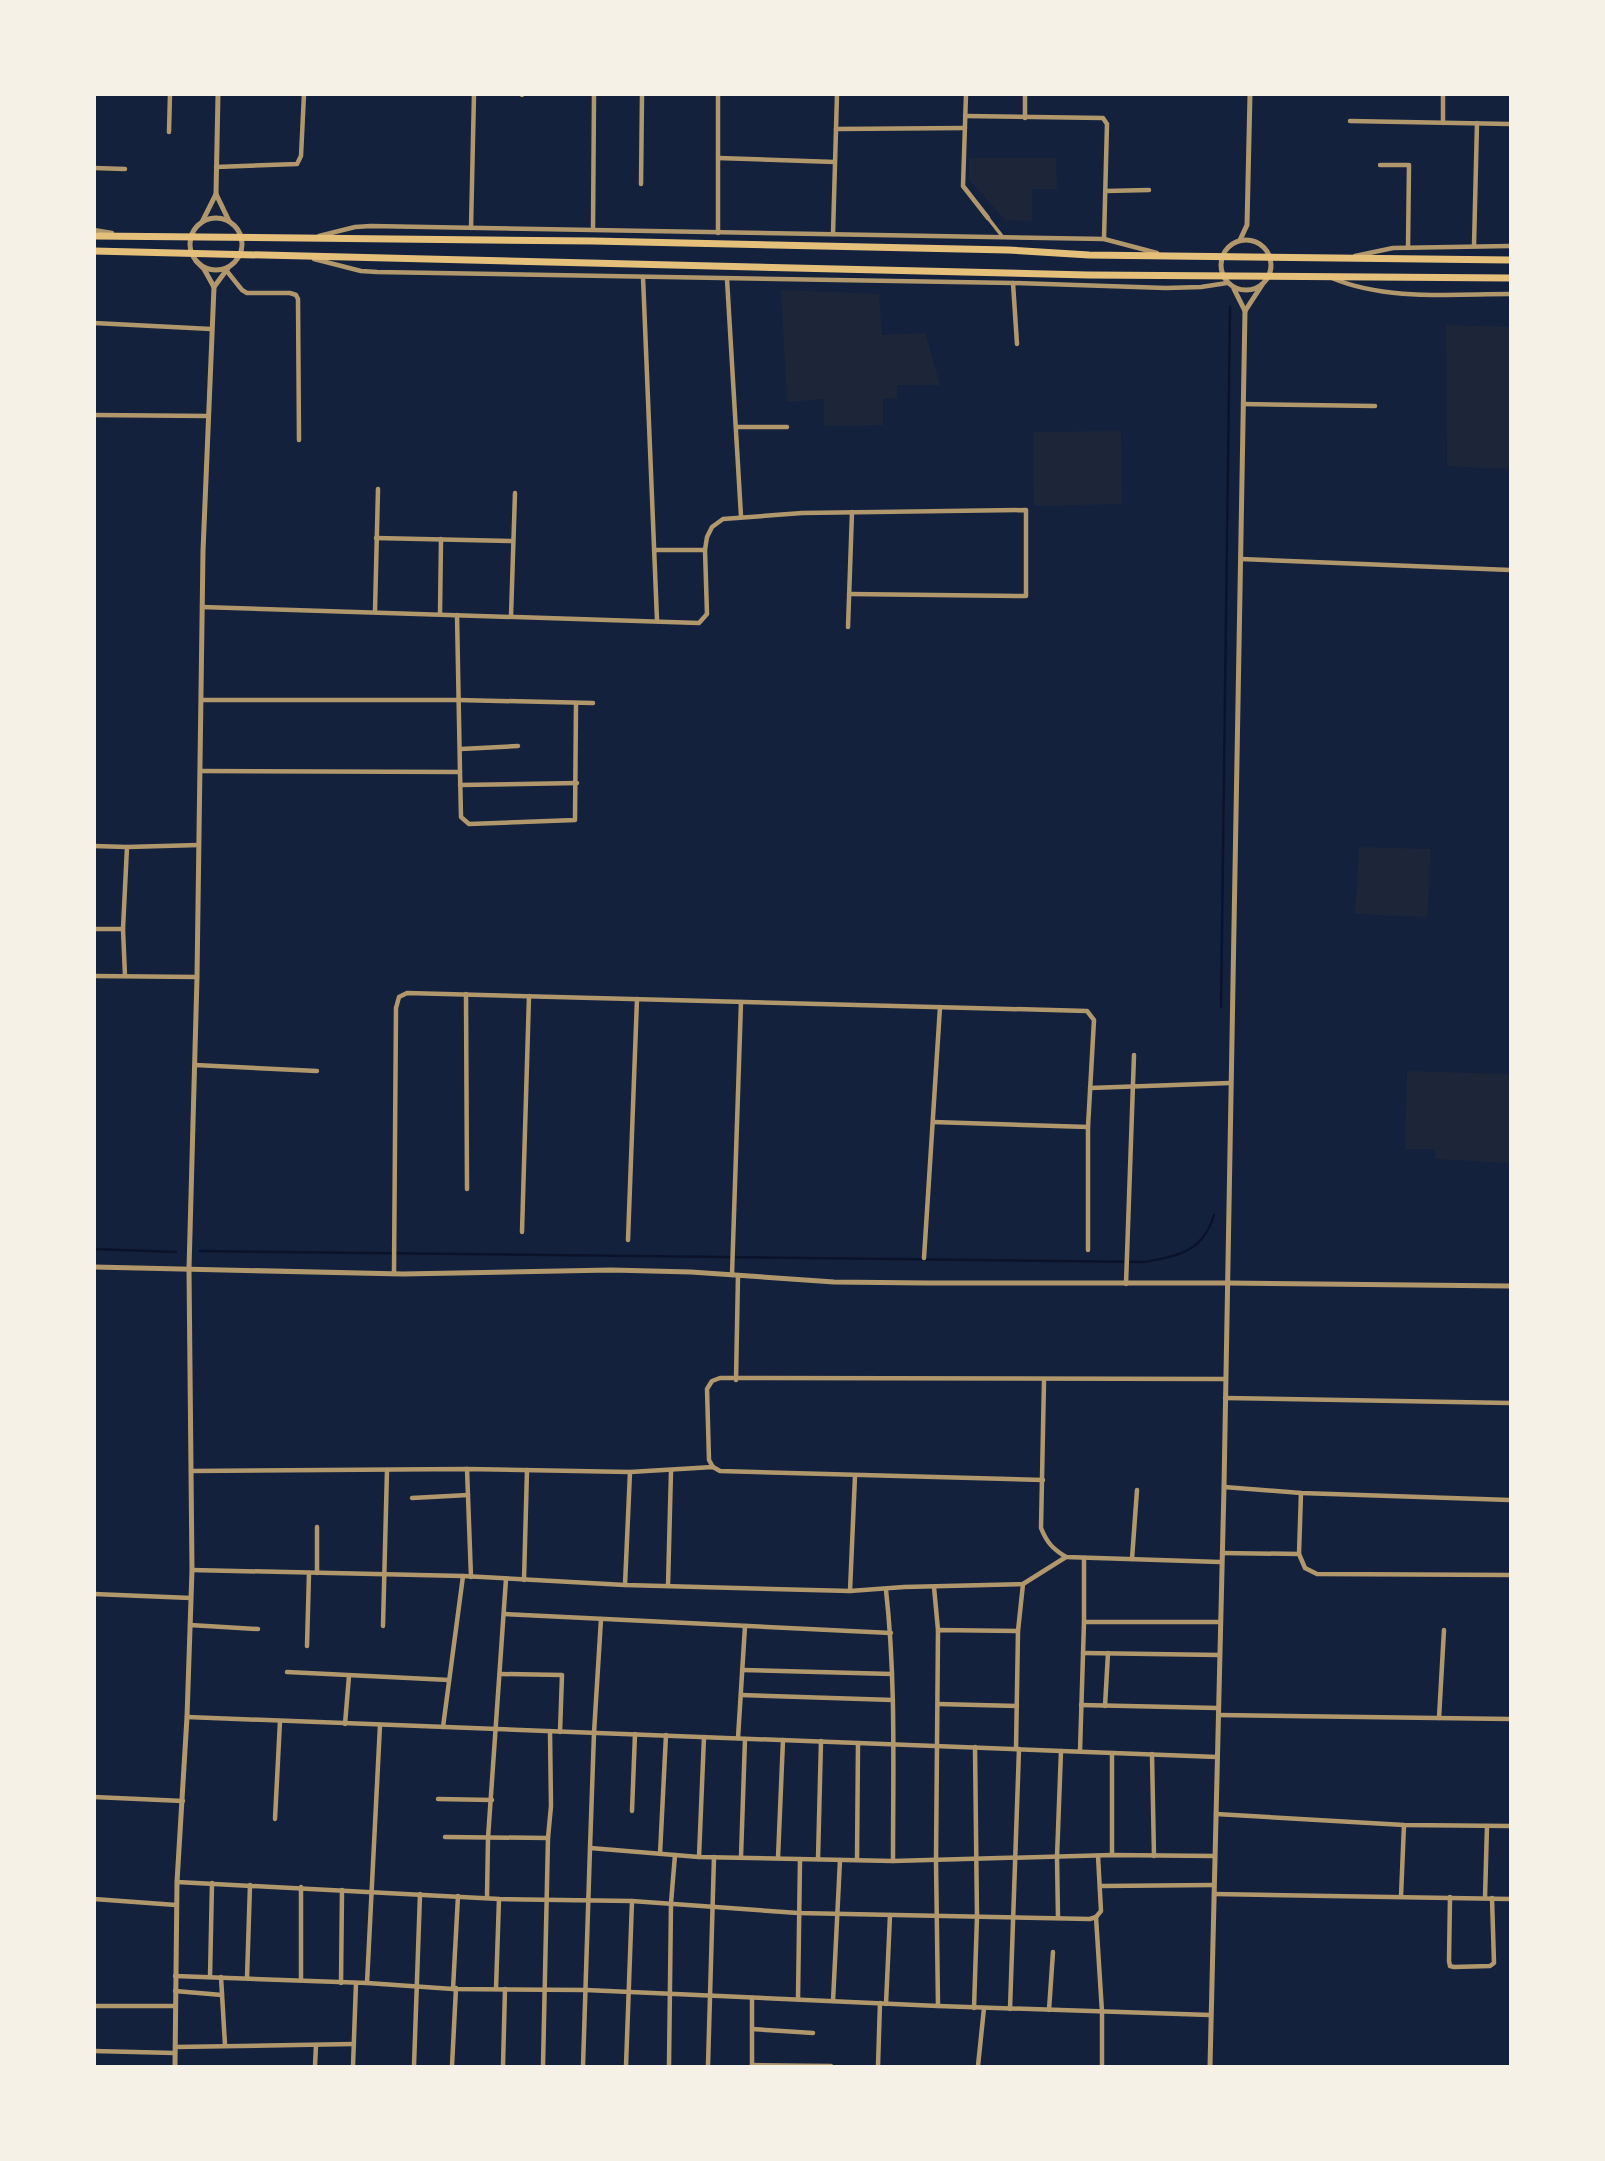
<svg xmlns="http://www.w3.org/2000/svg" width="1605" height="2161" viewBox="0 0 1605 2161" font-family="Rubik,sans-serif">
  <rect width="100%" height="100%" fill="#14213d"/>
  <!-- green -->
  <g fill="#1d2539">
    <polygon points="969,158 1056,158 1057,189 1032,189 1032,221 1005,220 969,180"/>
    <polygon points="781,290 879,294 882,335 925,333 940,385 897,385 897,398 883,399 883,425 824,426 824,399 787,402"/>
    <polygon points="1446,325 1510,327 1510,469 1447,466"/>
    <polygon points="1121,431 1122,504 1034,506 1033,432"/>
    <polygon points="1359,847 1431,849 1427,917 1355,914"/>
    <polygon points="1407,1071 1510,1074 1510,1163 1435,1159 1435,1149 1405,1149"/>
  </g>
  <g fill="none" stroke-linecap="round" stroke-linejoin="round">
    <!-- stream -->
    <g stroke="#0b132b" stroke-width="2.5">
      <polyline points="1221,1007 1230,307"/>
      <polyline points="94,1249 176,1252"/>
      <path d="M200,1251L1144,1262C1178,1256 1203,1252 1214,1215"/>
    </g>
    <!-- pedestrian -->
    <polyline stroke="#b1986c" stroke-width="3.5" points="988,218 1002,236"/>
    <!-- minor -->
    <g stroke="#b1986c" stroke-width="4.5">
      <polyline points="522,94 522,95"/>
      <polyline points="718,94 718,233"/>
      <polyline points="966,94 963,186 988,218"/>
      <polyline points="965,116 1103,118 1107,124 1104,239"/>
      <polyline points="1025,118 1025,94"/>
      <polyline points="1350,121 1510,124"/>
      <polyline points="1443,123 1443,94"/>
      <polyline points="836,129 965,128"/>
      <polyline points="169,132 170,94"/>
      <polyline points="718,158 835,162"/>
      <polyline points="1380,165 1409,165 1408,248"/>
      <polyline points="216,167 297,164 301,156 304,94"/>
      <polyline points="94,168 125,169"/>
      <polyline points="641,184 642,94"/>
      <polyline points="1106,191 1149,190"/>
      <polyline points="471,228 474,94"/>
      <polyline points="593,229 594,94"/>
      <polyline points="94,230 112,233"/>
      <polyline points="833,234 837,94"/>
      <polyline points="319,236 355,227 371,226 1104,239 1157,253"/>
      <polyline points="1474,246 1477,123"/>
      <polyline points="1355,256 1393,248 1510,246"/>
      <polyline points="314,259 361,271 377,272 1013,283 1166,288 1201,287 1227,283"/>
      <polyline points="226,270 242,290 247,293 290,293 296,295 298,299 299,440"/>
      <polyline points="643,277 657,620"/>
      <path d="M1332,278C1386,301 1453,294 1510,294"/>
      <polyline points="727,279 741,516"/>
      <polyline points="1013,283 1017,344"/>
      <polyline points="94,323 211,329"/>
      <polyline points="1243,404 1375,406"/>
      <polyline points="94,415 208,416"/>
      <polyline points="736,427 787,427"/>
      <polyline points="376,538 513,541"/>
      <polyline points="654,550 705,550"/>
      <polyline points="1241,559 1510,570"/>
      <polyline points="202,607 699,623 707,614 705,550 707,537 712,527 723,519 802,513 1026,510 1026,596 849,594"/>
      <polyline points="375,611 378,489"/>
      <polyline points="440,614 441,539"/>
      <polyline points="511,616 515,493"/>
      <polyline points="848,627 852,512"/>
      <polyline points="202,700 458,700 593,703"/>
      <polyline points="461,749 518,746"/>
      <polyline points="200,771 460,772 457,615"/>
      <polyline points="460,772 461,817 469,824 575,820 576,703"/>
      <polyline points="460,785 577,783"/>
      <polyline points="94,846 127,847"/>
      <polyline points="94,929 123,929"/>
      <polyline points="94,976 197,977"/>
      <polyline points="125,976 123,929 127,847 199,845"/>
      <polyline points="466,994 467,1189"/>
      <polyline points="195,1065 317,1071"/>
      <polyline points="1090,1088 1230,1083"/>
      <polyline points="933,1122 1088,1127"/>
      <polyline points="522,1232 529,996"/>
      <polyline points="628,1240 637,999"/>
      <polyline points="924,1258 940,1007"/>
      <polyline points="394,1274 396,1008 399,997 407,993 1087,1011 1094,1020 1088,1127 1088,1250"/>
      <polyline points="732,1275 741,1002"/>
      <polyline points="1126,1284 1134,1055"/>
      <polyline points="736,1380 738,1275"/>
      <path d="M1044,1381L1041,1528C1047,1543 1053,1549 1066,1557L1220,1562"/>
      <polyline points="1225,1398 1510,1403"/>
      <polyline points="713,1467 709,1460 707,1389 712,1381 720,1378 1225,1379"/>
      <polyline points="467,1469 471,1577"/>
      <polyline points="191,1471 467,1469 630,1472 713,1467 720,1471 1043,1480"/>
      <polyline points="1224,1487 1301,1493 1510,1500"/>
      <polyline points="412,1498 468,1495"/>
      <polyline points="1222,1553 1299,1554 1305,1568 1317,1574 1510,1575"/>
      <polyline points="1299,1554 1301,1493"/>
      <polyline points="1084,1558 1084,1622"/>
      <polyline points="1132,1559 1137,1490"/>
      <polyline points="192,1570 463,1576 625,1585 850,1591 904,1587 1023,1584 1066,1557"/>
      <polyline points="317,1573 317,1527"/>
      <polyline points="524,1580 527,1470"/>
      <polyline points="625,1585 630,1472"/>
      <polyline points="668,1586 671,1471"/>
      <polyline points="934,1587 938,1630"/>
      <path d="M886,1590C896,1680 893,1771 893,1861"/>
      <polyline points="850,1591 855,1476"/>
      <polyline points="94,1594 191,1598"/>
      <polyline points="504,1614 891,1633"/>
      <polyline points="190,1625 258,1629"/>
      <polyline points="383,1626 387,1470"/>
      <polyline points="307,1646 309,1573"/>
      <polyline points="1083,1653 1219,1655"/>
      <polyline points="742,1670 892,1674"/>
      <polyline points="287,1672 449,1680"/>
      <polyline points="501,1674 562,1675 560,1732"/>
      <polyline points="741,1695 893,1700"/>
      <polyline points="938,1704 1017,1706"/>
      <polyline points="1081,1705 1217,1708"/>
      <polyline points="1105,1706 1108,1653"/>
      <polyline points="1218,1715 1510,1719"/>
      <polyline points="187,1717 1217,1757"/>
      <polyline points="1439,1718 1444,1630"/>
      <polyline points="345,1724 349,1676"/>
      <polyline points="443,1727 463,1576"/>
      <polyline points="738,1738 745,1626"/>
      <polyline points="1016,1749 1018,1631 1023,1584"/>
      <polyline points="1080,1751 1084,1622 1219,1622"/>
      <polyline points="1152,1754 1154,1856"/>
      <polyline points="94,1797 183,1801"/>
      <polyline points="438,1799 492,1800"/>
      <polyline points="632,1811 635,1734"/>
      <polyline points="1216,1814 1404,1825 1510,1826"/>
      <polyline points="275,1819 280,1721"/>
      <polyline points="445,1837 548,1838"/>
      <polyline points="590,1848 594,1733 601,1619"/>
      <polyline points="660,1854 666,1735"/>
      <polyline points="1112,1855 1112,1753"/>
      <polyline points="699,1857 704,1737"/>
      <polyline points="741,1857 745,1739"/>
      <polyline points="778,1858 783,1740"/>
      <polyline points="818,1859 821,1741"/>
      <polyline points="857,1860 858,1743"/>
      <polyline points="177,1882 499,1899 632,1901 798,1913 1090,1919 1096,1917 1101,1911 1098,1856"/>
      <polyline points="1101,1886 1214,1885"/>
      <polyline points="1214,1894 1510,1899"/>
      <polyline points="487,1896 488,1838 506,1579"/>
      <polyline points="1401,1896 1404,1825"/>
      <polyline points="1450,1897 1449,1961 1450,1966 1454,1967 1490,1966 1494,1963 1492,1898"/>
      <polyline points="1485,1898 1487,1826"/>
      <polyline points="94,1899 176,1905"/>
      <polyline points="1096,1917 1102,2012 1102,2066"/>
      <polyline points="1058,1918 1057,1857 1061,1751"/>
      <polyline points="175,1976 367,1983 453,1989 586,1990 938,2006 1210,2015"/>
      <polyline points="210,1977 212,1883"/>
      <polyline points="221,1977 225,2045"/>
      <polyline points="247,1978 250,1885"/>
      <polyline points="301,1980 301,1887"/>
      <polyline points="341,1983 342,1890"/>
      <polyline points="367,1983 380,1725"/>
      <polyline points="453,1989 458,1896"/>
      <polyline points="496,1989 499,1899"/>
      <polyline points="175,1991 222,1995"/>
      <polyline points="752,1998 752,2066"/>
      <polyline points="798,1999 800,1859"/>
      <polyline points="833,2001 840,1860"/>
      <polyline points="886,2004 890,1915"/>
      <polyline points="94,2006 175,2006"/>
      <polyline points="938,2006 936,1861 938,1630 1018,1631"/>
      <polyline points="974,2008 977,1917 975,1747"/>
      <polyline points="1010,2009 1019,1749"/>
      <polyline points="1049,2010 1053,1952"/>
      <polyline points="752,2029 813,2033"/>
      <polyline points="175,2047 353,2044"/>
      <polyline points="94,2051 175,2053"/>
      <polyline points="752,2065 831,2066"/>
      <polyline points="315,2066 316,2045"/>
      <polyline points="353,2066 356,1983"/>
      <polyline points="414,2066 420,1894"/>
      <polyline points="452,2066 456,1988"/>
      <polyline points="503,2066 505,1989"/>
      <polyline points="543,2066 548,1838 551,1806 550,1731"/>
      <polyline points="583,2066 590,1848 699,1857 893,1861 1112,1855 1214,1856"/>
      <polyline points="626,2066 632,1901"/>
      <polyline points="669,2066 671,1903 675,1855"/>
      <polyline points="708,2066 714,1857"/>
      <polyline points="878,2066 880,2003"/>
      <polyline points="978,2066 984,2008"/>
    </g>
    <!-- tertiary -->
    <g stroke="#b1986c" stroke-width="5">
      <polyline points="218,94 216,194 229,221"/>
      <circle cx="216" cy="244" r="26"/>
      <polyline points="202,222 216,194"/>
      <polyline points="1240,240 1247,225 1250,94"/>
      <circle cx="1246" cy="265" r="25"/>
      <polyline points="214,287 228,268"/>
      <polyline points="1234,289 1245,311"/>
      <polyline points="94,1267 403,1274 611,1270 691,1272 834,1282 926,1283 1226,1283 1510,1286"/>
      <polyline points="175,2066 177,1882 187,1717 192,1570 189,1269 197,977 203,551 214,287 204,269 196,261"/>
      <polyline points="1210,2066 1224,1487 1245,311 1262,285"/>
    </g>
    <!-- trunk -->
    <g stroke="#e5c07b" stroke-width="7">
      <polyline points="94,236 593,241 1008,250 1089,255 1510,260"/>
      <polyline points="94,251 1088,275 1510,278"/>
    </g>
  </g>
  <!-- border -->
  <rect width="1605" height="2161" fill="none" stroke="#f6f1e7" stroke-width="192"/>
</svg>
